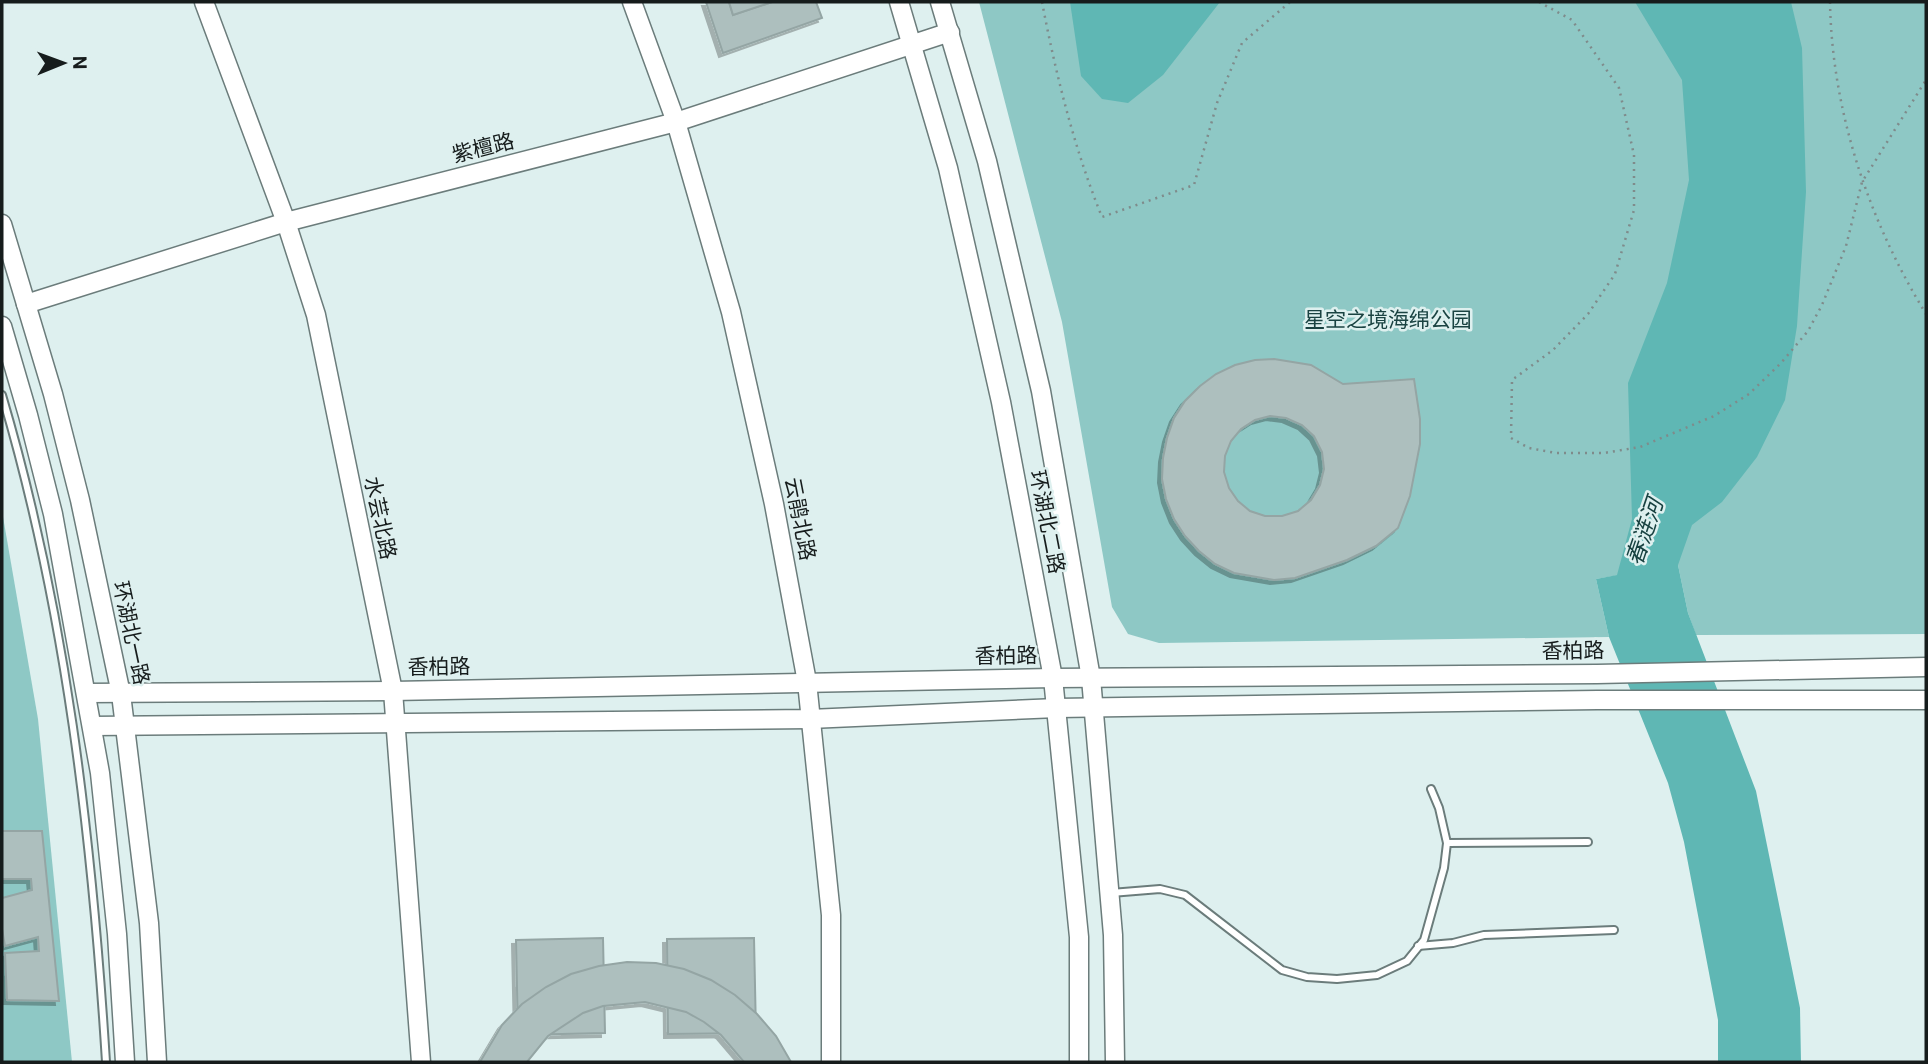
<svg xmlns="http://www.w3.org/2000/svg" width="1928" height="1064" viewBox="0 0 1928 1064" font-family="Roboto,'Noto Sans SC',sans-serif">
  <defs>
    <filter id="shadow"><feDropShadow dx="-4" dy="4" stdDeviation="0" flood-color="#0004"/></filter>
  </defs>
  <rect width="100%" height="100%" fill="#def0ef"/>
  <!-- green -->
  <g fill="#8ec8c5">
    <polygon points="979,2 1926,2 1926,634 1696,635 1688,613 1678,565 1596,579 1609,637 1159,643 1128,634 1112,607 1062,322"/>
    <polygon points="2,511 38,719 72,1062 2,1062"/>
  </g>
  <!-- water -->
  <g fill="#5fb7b4">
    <polygon points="1070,2 1220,2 1163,75 1128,103 1102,99 1081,76"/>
    <polygon points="1635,2 1791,2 1802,48 1806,192 1797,326 1785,400 1757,457 1722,502 1692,525 1678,565 1688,613 1756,791 1800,1008 1801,1062 1718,1062 1718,1020 1684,842 1668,783 1609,637 1596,579 1617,575 1632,519 1628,383 1667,283 1689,180 1682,80"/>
  </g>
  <!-- building -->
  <g fill="#adbfbe" stroke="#94a5a4" stroke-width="2" fill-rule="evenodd" filter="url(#shadow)">
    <polygon points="706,2 729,2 733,15 772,2 816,2 822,18 723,53"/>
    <polygon points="729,2 772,2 733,15"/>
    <path d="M1274,359L1311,365L1343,384L1414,379L1420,419V444L1410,496L1398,528L1376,546L1347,560L1295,578L1274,580L1234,573L1215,564L1199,551L1185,536L1174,519L1166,499L1162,479L1163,458L1167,438L1174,418L1185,401L1200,386L1216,374L1235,365L1255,360ZM1270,416L1286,418L1302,425L1314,436L1322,452L1324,469L1320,485L1311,500L1298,511L1282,516H1265L1250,511L1238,501L1229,488L1224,472L1225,456L1231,441L1241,429L1255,420Z"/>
    <polygon points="2,831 42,831 59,1001 7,1000 5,953 39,951 38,937 5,946 2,929 2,898 32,890 31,879 2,879"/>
    <polygon points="603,938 605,1033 518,1035 516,940"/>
    <polygon points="754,938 756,1033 668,1034 667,939"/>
    <polygon points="627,962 656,963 684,969 711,980 735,995 757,1014 776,1036 791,1062 744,1062 721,1035 704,1022 686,1012 645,1002 603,1006 583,1013 548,1036 527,1062 480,1062 502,1025 522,1004 546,987 571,974 599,966"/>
  </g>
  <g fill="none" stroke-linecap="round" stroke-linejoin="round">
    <defs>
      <g id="lane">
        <path d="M2,395C66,611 92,838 106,1062"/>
        <polyline points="1447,843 1588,842"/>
        <polyline points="1111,893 1160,889 1185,895 1282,970 1307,977 1337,979 1377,975 1407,961 1424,940 1444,868 1447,843 1439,808 1431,789"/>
        <polyline points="1418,946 1453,943 1484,935 1614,930"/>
      </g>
      <g id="secondary">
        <polyline points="204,2 286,222 316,315 393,691 421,1062"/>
        <polyline points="632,2 676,122 731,312 774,504 807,682 831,915 831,1062"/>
        <polyline points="899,2 948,168 1001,402 1053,678 1079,937 1079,1062"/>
        <polyline points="940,2 987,161 1041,391 1091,678 1113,935 1115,1062"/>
        <polyline points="2,224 53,394 80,500 121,694 149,923 157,1062"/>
        <polyline points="26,304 286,222 676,122 950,32"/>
        <polyline points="2,326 28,415 53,514 100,773 117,934 125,1062"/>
        <polyline points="86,693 393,691 1053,678 1597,674 1926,667"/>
        <polyline points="92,726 810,719 1057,708 1597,700 1926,700"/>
      </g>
    </defs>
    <!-- lane casing -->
    <use href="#lane" stroke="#6b7c7b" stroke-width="10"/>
    <!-- secondary casing -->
    <use href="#secondary" stroke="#6b7c7b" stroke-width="21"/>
    <!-- path -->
    <g stroke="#7f8b8b" stroke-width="2.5" stroke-dasharray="2 5" stroke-linecap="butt">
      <path d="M1042,2C1056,75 1074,148 1102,217L1194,185L1217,103L1242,43L1290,2"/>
      <polyline points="1539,2 1572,20 1619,88 1634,155 1634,210 1615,274 1588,314 1553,350 1512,380 1511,438 1529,448 1556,453 1604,453 1640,447 1714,416 1749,394 1781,363 1808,331 1822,305 1846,246 1862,182 1926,80"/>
      <path d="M1830,2C1832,112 1869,221 1926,314"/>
    </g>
    <!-- lane -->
    <use href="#lane" stroke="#fff" stroke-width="6"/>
    <!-- secondary -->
    <use href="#secondary" stroke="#fff" stroke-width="18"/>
  </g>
  <g text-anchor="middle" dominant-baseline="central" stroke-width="5" stroke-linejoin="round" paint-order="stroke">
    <!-- street labels -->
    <g font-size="21" fill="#161c1c" stroke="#def0ef">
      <text transform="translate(483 148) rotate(-14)">紫檀路</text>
      <text transform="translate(380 518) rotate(78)">水芸北路</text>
      <text transform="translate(800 519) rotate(79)">云鹃北路</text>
      <text transform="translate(1047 522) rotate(79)">环湖北二路</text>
      <text transform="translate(131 633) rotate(78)">环湖北一路</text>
      <text transform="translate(1573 651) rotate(-1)">香柏路</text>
      <text transform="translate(1006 656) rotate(-1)">香柏路</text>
      <text transform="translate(439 667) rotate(-1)">香柏路</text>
    </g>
    <!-- park labels -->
    <g font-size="21" fill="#1a4342" stroke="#def0ef">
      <text x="1388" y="320">星空之境海绵公园</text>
    </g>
    <!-- water labels -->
    <g font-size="23" font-style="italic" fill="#184241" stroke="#def0ef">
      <text transform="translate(1645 532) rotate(-71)">春涟河</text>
    </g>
  </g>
  <!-- border -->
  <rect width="1928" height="1064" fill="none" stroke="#161c1c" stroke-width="7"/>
  <!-- north arrow -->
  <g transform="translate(63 63) rotate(89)" stroke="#def0ef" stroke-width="5" paint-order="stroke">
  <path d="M0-5L12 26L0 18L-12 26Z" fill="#161c1c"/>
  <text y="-10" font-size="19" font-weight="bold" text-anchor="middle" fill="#161c1c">N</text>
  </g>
</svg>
